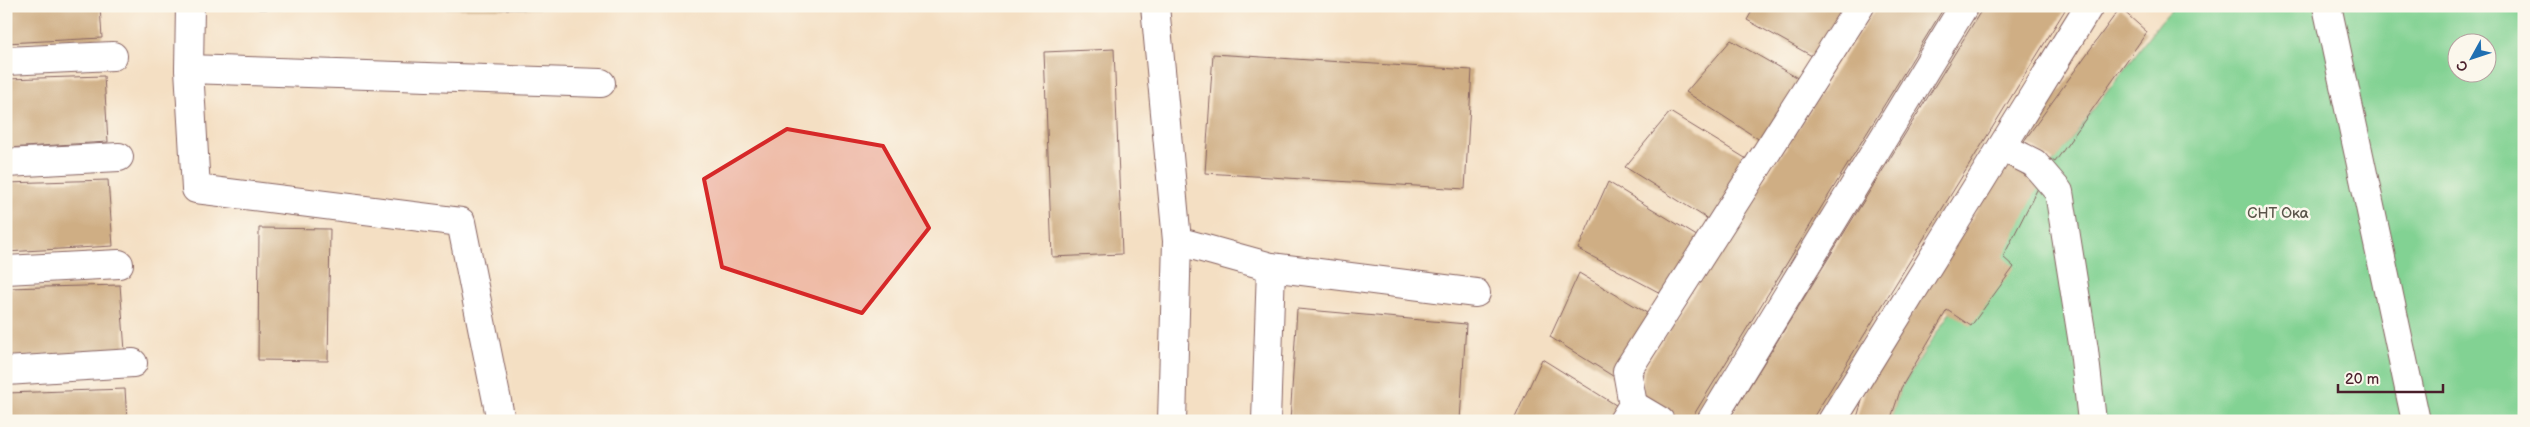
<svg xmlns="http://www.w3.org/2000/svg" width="2530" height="427" viewBox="0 0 2530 427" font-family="'Balsamiq Sans',sans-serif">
  <rect width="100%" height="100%" fill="#fbf7ec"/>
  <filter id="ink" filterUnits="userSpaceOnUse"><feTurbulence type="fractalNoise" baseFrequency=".02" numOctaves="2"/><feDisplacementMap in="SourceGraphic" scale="10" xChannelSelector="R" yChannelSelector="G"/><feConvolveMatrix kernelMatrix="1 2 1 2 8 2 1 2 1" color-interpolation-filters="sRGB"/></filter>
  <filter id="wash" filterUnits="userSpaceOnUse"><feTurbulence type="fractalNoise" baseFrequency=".0096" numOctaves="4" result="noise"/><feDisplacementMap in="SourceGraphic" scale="20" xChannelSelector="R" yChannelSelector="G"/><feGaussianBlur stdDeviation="1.12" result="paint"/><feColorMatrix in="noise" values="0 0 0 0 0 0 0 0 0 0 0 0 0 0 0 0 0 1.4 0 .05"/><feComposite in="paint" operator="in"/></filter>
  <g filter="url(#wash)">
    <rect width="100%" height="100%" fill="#f4dfc3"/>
    <!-- green -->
    <path fill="#82d293" stroke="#66785f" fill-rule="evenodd" d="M2175,6H2524V421H1890L1901,388L2011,218L2161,21ZM2458,42H2488V72H2458Z"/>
    <g id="blocks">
      <!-- building -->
      <g fill="#cfae84">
        <polygon points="6,6 100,6 102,38 6,43"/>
        <rect x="259" y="6" width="298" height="3"/>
        <polygon points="1755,6 1844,6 1812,56 1747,20"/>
        <polygon points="1877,6 1945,6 1690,421 1677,421 1642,398 1644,370"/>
        <polygon points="1984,6 2057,6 2065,10 1811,421 1728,421"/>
        <polygon points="2120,8 2147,32 2055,162 2024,141"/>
        <polygon points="1731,40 1801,80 1763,142 1686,92"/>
        <polygon points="1114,49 1122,254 1052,257 1044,52"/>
        <polygon points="1213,54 1472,70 1465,189 1205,173"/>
        <polygon points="104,76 108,142 6,148 6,79"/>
        <polygon points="1670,112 1750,161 1711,221 1625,167"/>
        <polygon points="2007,162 2039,186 2003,257 2014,267 1971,326 1947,310 1901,388 1890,421 1856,421 1866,387"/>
        <polygon points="108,180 113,246 6,252 6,183"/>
        <polygon points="1608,182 1700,238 1664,295 1578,249"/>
        <polygon points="259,228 330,229 328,361 258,360"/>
        <polygon points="1579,273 1652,316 1616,378 1550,337"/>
        <polygon points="120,285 125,351 6,358 6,288"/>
        <polygon points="1297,309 1466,324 1460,421 1290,421"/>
        <polygon points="1542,359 1619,407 1612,421 1514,420"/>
        <polygon points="125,389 127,421 6,421 6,393"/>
      </g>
    </g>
  </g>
  <g filter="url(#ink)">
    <use href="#blocks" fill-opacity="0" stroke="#866260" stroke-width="1"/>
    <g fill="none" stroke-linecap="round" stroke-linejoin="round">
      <defs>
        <g id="minor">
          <polyline points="190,6 189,69 196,189 461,222 501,421"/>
          <polyline points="1155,6 1177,241 1271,267 1476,293"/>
          <polyline points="2327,6 2416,421"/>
          <polyline points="6,61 113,56"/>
          <polyline points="189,69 601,83"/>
          <polyline points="2002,147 2034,163 2059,192 2084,350 2092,421"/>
          <polyline points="6,163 119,157"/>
          <polyline points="6,270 119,264"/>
          <polyline points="6,371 133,363"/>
          <polyline points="1633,405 1660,421"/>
          <polyline points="1172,421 1177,241"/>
          <polyline points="1266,421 1271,267"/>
          <polyline points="1623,421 1633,405 1627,371 1860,6"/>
          <polyline points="1711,421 1964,6"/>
          <polyline points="1832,421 2089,6"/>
        </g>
      </defs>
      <!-- minor casing -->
      <use href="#minor" stroke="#866260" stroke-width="30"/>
      <!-- minor -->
      <use href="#minor" stroke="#fff" stroke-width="28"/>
    </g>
  </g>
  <!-- marked area -->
  <path fill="#d62828" fill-opacity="0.2" stroke="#d62828" stroke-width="4" stroke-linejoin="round" d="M787,129L883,146L929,228L862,313L722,267L704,179Z"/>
  <g text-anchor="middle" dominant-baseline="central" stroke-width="5" stroke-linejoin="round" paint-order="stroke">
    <!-- park labels -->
    <g font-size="15" fill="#5b554a" stroke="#fbf7ec">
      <text x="2278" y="213">СНТ Ока</text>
    </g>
  </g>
  <!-- margin -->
  <rect width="2530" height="427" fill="none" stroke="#fbf7ec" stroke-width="25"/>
  <!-- north arrow -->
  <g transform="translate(2472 58) rotate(230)"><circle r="24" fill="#fbf7ec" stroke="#b4a19f"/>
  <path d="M0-4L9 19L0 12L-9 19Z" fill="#1f6fb2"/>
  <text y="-8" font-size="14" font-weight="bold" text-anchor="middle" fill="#4a1f2b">С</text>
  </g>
  <!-- scale -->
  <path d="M2338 384v8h105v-8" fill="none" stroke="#4a1f2b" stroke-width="2.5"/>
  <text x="2345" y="384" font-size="15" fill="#4a1f2b" stroke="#fbf7ec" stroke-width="4" paint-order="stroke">20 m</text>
</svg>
